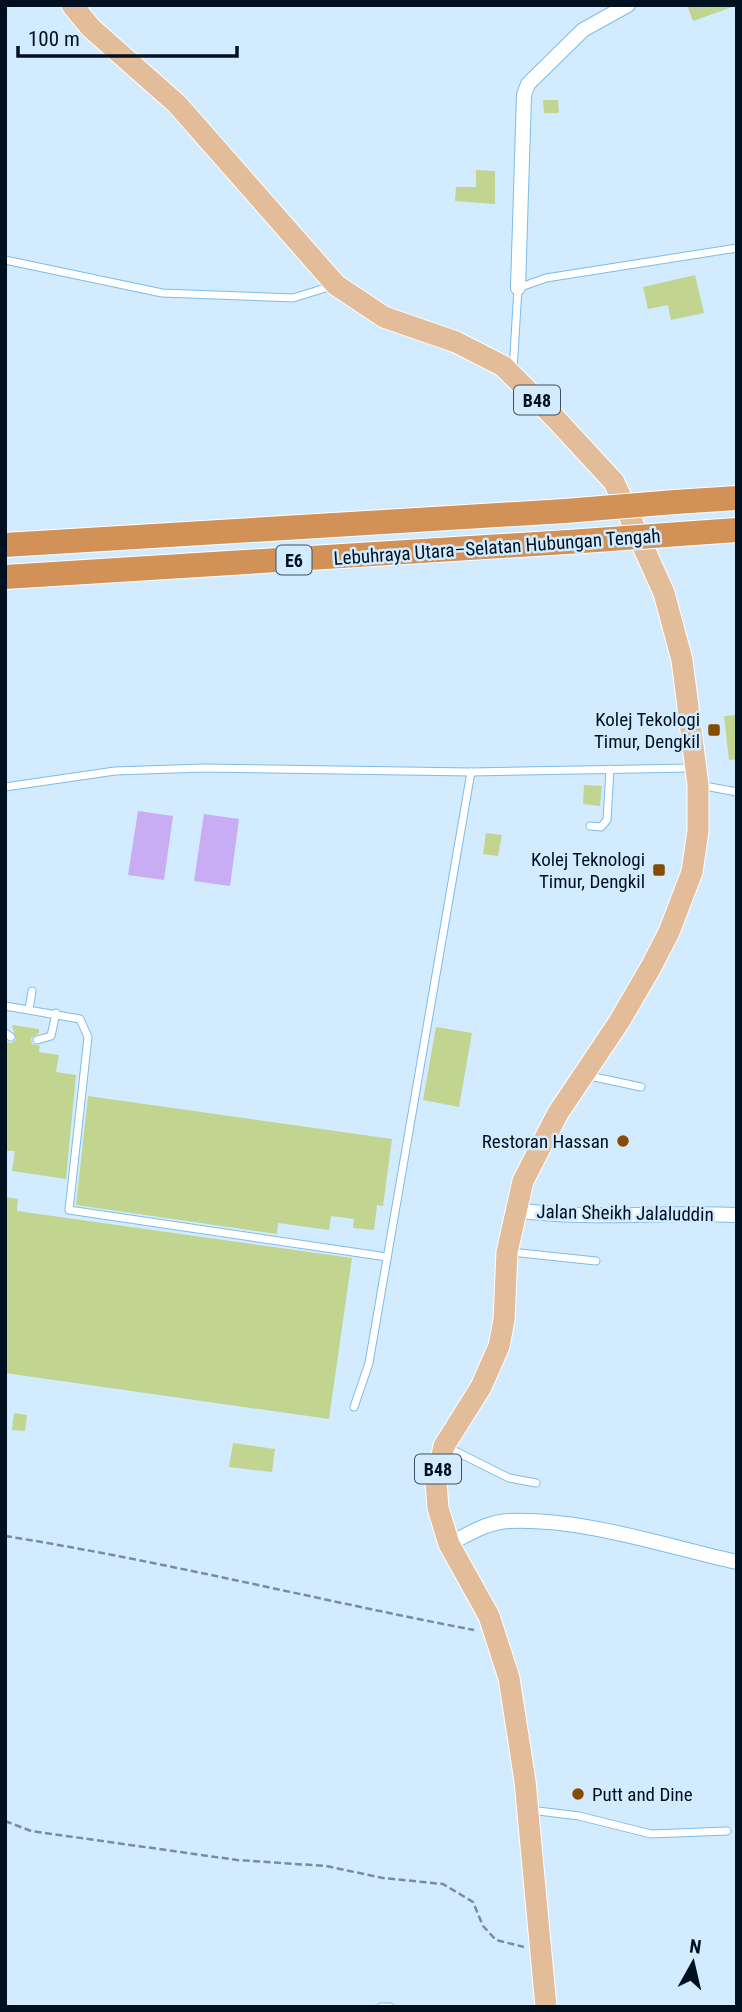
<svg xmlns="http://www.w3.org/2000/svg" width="742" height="2012" viewBox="0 0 742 2012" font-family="'Roboto Condensed',sans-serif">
  <rect width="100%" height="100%" fill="#d2ebfe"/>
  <!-- green -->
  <g fill="#c9adf4">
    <polygon points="138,811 173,816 164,880 128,875"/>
    <polygon points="204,814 239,819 230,886 194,881"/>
  </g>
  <!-- building -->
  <g fill="#c1d591">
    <polygon points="687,5 732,5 732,7 693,21"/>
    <polygon points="543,100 558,100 559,113 544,113"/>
    <polygon points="476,170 495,171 495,204 455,201 456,187 476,187"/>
    <polygon points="695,275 704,313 671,320 668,305 648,309 643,287"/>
    <polygon points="737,715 737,759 729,760 724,716"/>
    <polygon points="584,785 602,786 600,806 583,804"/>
    <polygon points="486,833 502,835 498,856 483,854"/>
    <polygon points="12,1025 39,1029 39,1033 31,1038 32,1044 40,1046 39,1052 59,1055 56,1072 76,1075 66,1179 12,1171 15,1151 5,1151 5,1041 11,1043 16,1040"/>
    <polygon points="436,1027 472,1033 459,1107 423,1100"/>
    <polygon points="88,1096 392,1139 383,1206 377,1205 374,1230 353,1228 354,1219 331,1216 329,1230 278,1223 277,1234 76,1205"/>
    <polygon points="5,1197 18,1199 17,1211 352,1258 329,1419 5,1373"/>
    <polygon points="14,1413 27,1415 25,1431 12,1430"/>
    <polygon points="233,1443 275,1449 272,1472 229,1467"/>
  </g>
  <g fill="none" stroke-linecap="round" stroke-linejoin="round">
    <defs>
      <g id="service">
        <polyline points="5,260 162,293 293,298 332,286"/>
        <polyline points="513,371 518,288 546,278 737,248"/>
        <polyline points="699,785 737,792"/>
        <polyline points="5,787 115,771 204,768 471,772 693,768"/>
        <polyline points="590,826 601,827 607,820 610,769"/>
        <polyline points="5,1006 80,1019 88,1037 69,1210 387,1257"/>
        <polyline points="29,1009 32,991"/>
        <polyline points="5,1033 11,1037"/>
        <polyline points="37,1040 51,1036 56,1013"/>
        <polyline points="585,1075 641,1087"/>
        <polyline points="511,1252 596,1261"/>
        <polyline points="354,1407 369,1363 471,772"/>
        <polyline points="445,1446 509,1478 536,1483"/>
        <polyline points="530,1810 579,1816 651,1834 727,1831"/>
        <polyline points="381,2007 390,2007"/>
      </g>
      <g id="minor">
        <polyline points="518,288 524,95 528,84 583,30 628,5"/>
        <path d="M514,1210C587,1220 663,1212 737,1215"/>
        <path d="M449,1544C469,1534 487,1522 509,1521C585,1518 664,1546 737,1562"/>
      </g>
      <polyline id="primary" points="72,5 91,28 177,104 336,285 384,317 456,342 503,366 555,418 614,482 664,593 682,660 698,785 698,831 692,872 669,932 651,967 619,1022 558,1113 523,1181 507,1252 504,1320 499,1346 481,1387 444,1446 436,1482 438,1508 449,1544 489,1616 509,1678 525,1781 546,2007"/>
      <g id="motorway">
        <polyline points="675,502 737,498"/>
        <polyline points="694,533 737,530"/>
        <polyline points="5,545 565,511"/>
        <polyline points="5,577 583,541"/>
      </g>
    </defs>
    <!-- service casing -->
    <use href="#service" stroke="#7dbcea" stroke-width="9"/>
    <!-- minor casing -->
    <use href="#minor" stroke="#7dbcea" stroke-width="16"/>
    <!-- primary casing -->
    <use href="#primary" stroke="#fff" stroke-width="23"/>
    <!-- motorway casing -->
    <use href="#motorway" stroke="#fff" stroke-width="26"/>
    <!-- path -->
    <g stroke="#788ea0" stroke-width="2.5" stroke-dasharray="7 3.5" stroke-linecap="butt">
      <path d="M5,1536C163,1561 317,1600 474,1630"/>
      <polyline points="5,1821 31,1831 237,1860 326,1866 383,1878 443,1884 473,1902 483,1926 496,1940 524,1947"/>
    </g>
    <!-- service -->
    <use href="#service" stroke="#fff" stroke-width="7"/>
    <!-- minor -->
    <use href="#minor" stroke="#fff" stroke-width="14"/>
    <!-- primary -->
    <use href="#primary" stroke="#e3bd9a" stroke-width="21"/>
    <!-- motorway -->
    <use href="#motorway" stroke="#d19157" stroke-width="24"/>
    <defs>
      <g id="motorway-bridge">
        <polyline points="565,511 675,502"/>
        <polyline points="583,541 694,533"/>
      </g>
    </defs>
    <!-- motorway-bridge casing -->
    <use href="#motorway-bridge" stroke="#fff" stroke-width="26" stroke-linecap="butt"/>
    <!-- motorway-bridge -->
    <use href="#motorway-bridge" stroke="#d19157" stroke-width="24"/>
  </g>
  <!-- markers -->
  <g fill="#854b01" stroke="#d2ebfe" stroke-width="2.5">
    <rect x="707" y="723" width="14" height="14" rx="3.5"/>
    <rect x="652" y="863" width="14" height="14" rx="3.5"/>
    <circle cx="623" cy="1141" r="7"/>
    <circle cx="578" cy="1794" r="7"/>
  </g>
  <g text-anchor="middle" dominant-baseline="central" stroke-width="5" stroke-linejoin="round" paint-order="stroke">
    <!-- shield labels -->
    <g fill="#d2ebfe" stroke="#3f5263" stroke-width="2">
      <rect x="514" y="385.5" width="46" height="29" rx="5"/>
      <rect x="276.5" y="545.5" width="35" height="29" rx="5"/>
      <rect x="415" y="1454.5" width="46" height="29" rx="5"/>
    </g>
    <g font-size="18" font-weight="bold" fill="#001021">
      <text x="537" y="400">B48</text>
      <text x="294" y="560">E6</text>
      <text x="438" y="1469">B48</text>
    </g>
    <!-- street labels -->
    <g font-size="19" fill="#001021" stroke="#d2ebfe">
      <text transform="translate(497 547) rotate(-4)">Lebuhraya Utara–Selatan Hubungan Tengah</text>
      <text transform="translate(625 1213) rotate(1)">Jalan Sheikh Jalaluddin</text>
    </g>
    <!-- poi labels -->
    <g font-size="19" fill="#001021" stroke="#d2ebfe" text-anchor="end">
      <text x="700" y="719">Kolej Tekologi<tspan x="700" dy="22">Timur, Dengkil</tspan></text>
      <text x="645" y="859">Kolej Teknologi<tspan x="645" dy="22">Timur, Dengkil</tspan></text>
      <text x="609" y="1141">Restoran Hassan</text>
      <text x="592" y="1794" text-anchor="start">Putt and Dine</text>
    </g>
  </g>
  <!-- border -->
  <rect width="742" height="2012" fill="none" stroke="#001021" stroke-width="14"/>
  <!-- north arrow -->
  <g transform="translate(693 1963) rotate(8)" stroke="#d2ebfe" stroke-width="5" paint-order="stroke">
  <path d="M0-5L12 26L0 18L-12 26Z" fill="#001021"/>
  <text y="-10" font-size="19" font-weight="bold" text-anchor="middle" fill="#001021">N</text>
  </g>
  <!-- scale -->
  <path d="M18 46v10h219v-10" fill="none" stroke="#001021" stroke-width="3.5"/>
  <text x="28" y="46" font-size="21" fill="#001021" stroke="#d2ebfe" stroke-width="5" paint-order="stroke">100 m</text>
</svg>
